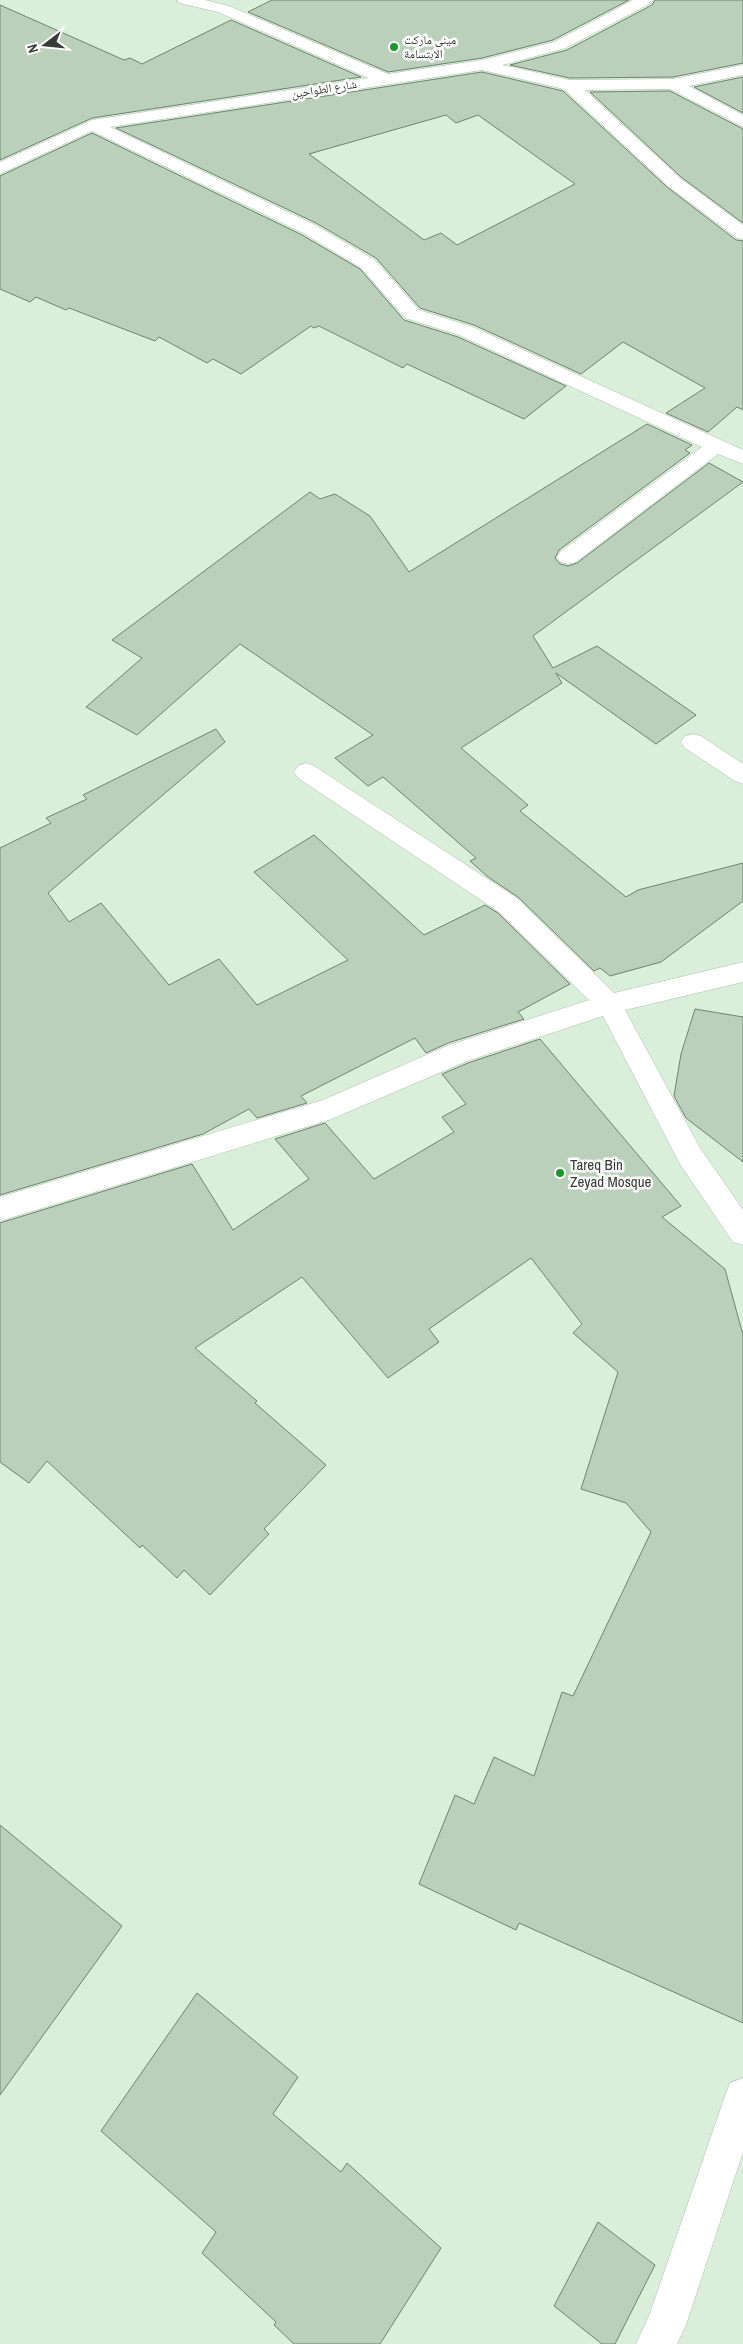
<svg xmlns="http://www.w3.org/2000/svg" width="743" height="2344" viewBox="0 0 743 2344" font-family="'Archivo Narrow','Noto Naskh Arabic',sans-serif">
  <rect width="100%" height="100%" fill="#d9efd9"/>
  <!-- building -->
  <g fill="#bbd0ba" stroke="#6f836f" fill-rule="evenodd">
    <polygon points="272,0 629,0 553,40 482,58 388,72 248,12"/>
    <polygon points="655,0 743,0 743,63 673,77 570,78 510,65 567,50 652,5"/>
    <polygon points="0,5 124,60 130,58 142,64 231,20 361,77 92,118 0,160"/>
    <path d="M482,72L563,91L667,187L736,240L743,241V410L737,407L708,432L666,413L705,388L623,342L581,374L474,325L420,308L376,258L316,223L116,128ZM446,115L456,123L478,115L575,184L457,245L441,233L424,240L309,154Z"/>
    <polygon points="743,77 743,113 694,87"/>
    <polygon points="670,91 743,129 743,223 681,177 590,92"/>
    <polygon points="92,133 302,235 360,269 404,320 458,337 566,386 524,419 407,364 403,368 319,326 314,328 311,326 241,374 213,359 207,363 159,337 155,341 69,308 66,310 36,297 30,302 0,289 0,176"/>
    <polygon points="647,424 692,445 685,450 690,453 559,550 555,558 560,564 568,566 577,563 709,463 743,482 533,636 553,668 597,646 696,715 656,744 556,673 562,683 461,748 528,805 520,811 626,897 638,890 743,863 743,901 661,962 610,976 600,968 594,971 518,897 488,877 470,861 476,858 383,777 368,786 335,758 373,735 240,644 137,735 86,707 142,658 112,640 310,492 320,499 335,494 370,516 409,572"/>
    <polygon points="216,729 225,742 48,893 69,922 101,903 169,985 219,959 257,1005 348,960 254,872 314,835 424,935 485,905 498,913 570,984 518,1012 524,1019 448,1043 426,1053 415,1038 301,1096 307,1103 257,1118 249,1109 203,1134 0,1195 0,848 51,823 46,818 87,799 83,795"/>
    <polygon points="695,1009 743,1017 743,1162 686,1118 674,1096 681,1054"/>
    <polygon points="540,1039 681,1206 662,1217 725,1269 743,1335 743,2023 519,1923 516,1930 419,1884 455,1795 474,1804 494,1757 534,1776 562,1692 573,1696 651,1532 626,1503 581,1489 618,1372 573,1333 582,1324 531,1258 429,1329 439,1342 388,1378 302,1277 195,1348 257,1401 255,1403 326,1465 264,1529 269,1534 210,1595 184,1570 177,1578 142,1545 140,1548 47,1461 29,1483 0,1462 0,1223 192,1164 233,1230 309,1179 275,1139 325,1123 374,1179 454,1132 442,1117 466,1104 442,1074 468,1063"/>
    <polygon points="0,1825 122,1926 0,2095"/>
    <polygon points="197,1993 298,2077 273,2114 341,2172 347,2163 441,2248 380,2344 294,2344 274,2325 276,2322 202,2253 216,2232 101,2131"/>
    <polygon points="598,2222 655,2265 615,2344 602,2344 554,2306"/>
  </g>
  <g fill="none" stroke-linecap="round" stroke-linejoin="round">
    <defs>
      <g id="minor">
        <polygon points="177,0 205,0 229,6 388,74 482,60 554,42 633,0 653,0 651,3 566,48 502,65 570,80 673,79 743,65 743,75 689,86 743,115 743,127 670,89 585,90 680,178 743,225 743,239 737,238 668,186 564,89 482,70 110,127 315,225 375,260 419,310 473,327 743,450 743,464 718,454 576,562 568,564 560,562 557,557 560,552 702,447 459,335 405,318 361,268 303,233 92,131 0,174 0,162 92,120 368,78 218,12 179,3"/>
        <polygon points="693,734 701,736 743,764 743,784 735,781 685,748 681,742 685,736"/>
        <polygon points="306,763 314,766 517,898 614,993 743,962 743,982 625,1010 700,1148 743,1210 743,1245 733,1242 680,1164 603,1016 467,1061 329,1120 0,1221 0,1197 323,1100 449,1045 589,1000 499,912 298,778 294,772 298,766"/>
        <polygon points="743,2078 743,2152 686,2325 677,2344 636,2344 649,2316 725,2096 730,2083"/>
      </g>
    </defs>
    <!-- minor casing -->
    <use href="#minor" stroke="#abc0ab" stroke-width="1"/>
    <!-- minor -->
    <use href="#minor" fill="#fff" fill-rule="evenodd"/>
  </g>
  <!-- markers -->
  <g fill="#199a2e" stroke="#fff" stroke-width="2">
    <circle cx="394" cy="47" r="5"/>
    <circle cx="560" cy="1173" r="5"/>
  </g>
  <g text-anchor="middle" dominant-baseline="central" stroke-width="5" stroke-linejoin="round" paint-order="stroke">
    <!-- far-poi labels -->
    <g font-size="12" fill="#353d34" stroke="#fff" text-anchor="start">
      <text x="404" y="40">ميني ماركت<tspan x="404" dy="14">الابتسامة</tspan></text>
    </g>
    <!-- far-street labels -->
    <g font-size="12" fill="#353d34" stroke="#fff">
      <text transform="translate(324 89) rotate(-9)">شارع الطواحين</text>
    </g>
    <!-- poi labels -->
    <g font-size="15" fill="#353d34" stroke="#fff" text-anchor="start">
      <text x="570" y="1164">Tareq Bin<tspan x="570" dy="17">Zeyad Mosque</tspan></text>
    </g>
  </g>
  <!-- north arrow -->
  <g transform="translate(45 45) rotate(254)" stroke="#ffffff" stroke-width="4" paint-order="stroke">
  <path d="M0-4L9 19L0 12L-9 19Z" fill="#353d34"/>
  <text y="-8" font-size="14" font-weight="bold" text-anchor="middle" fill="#353d34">N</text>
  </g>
</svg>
